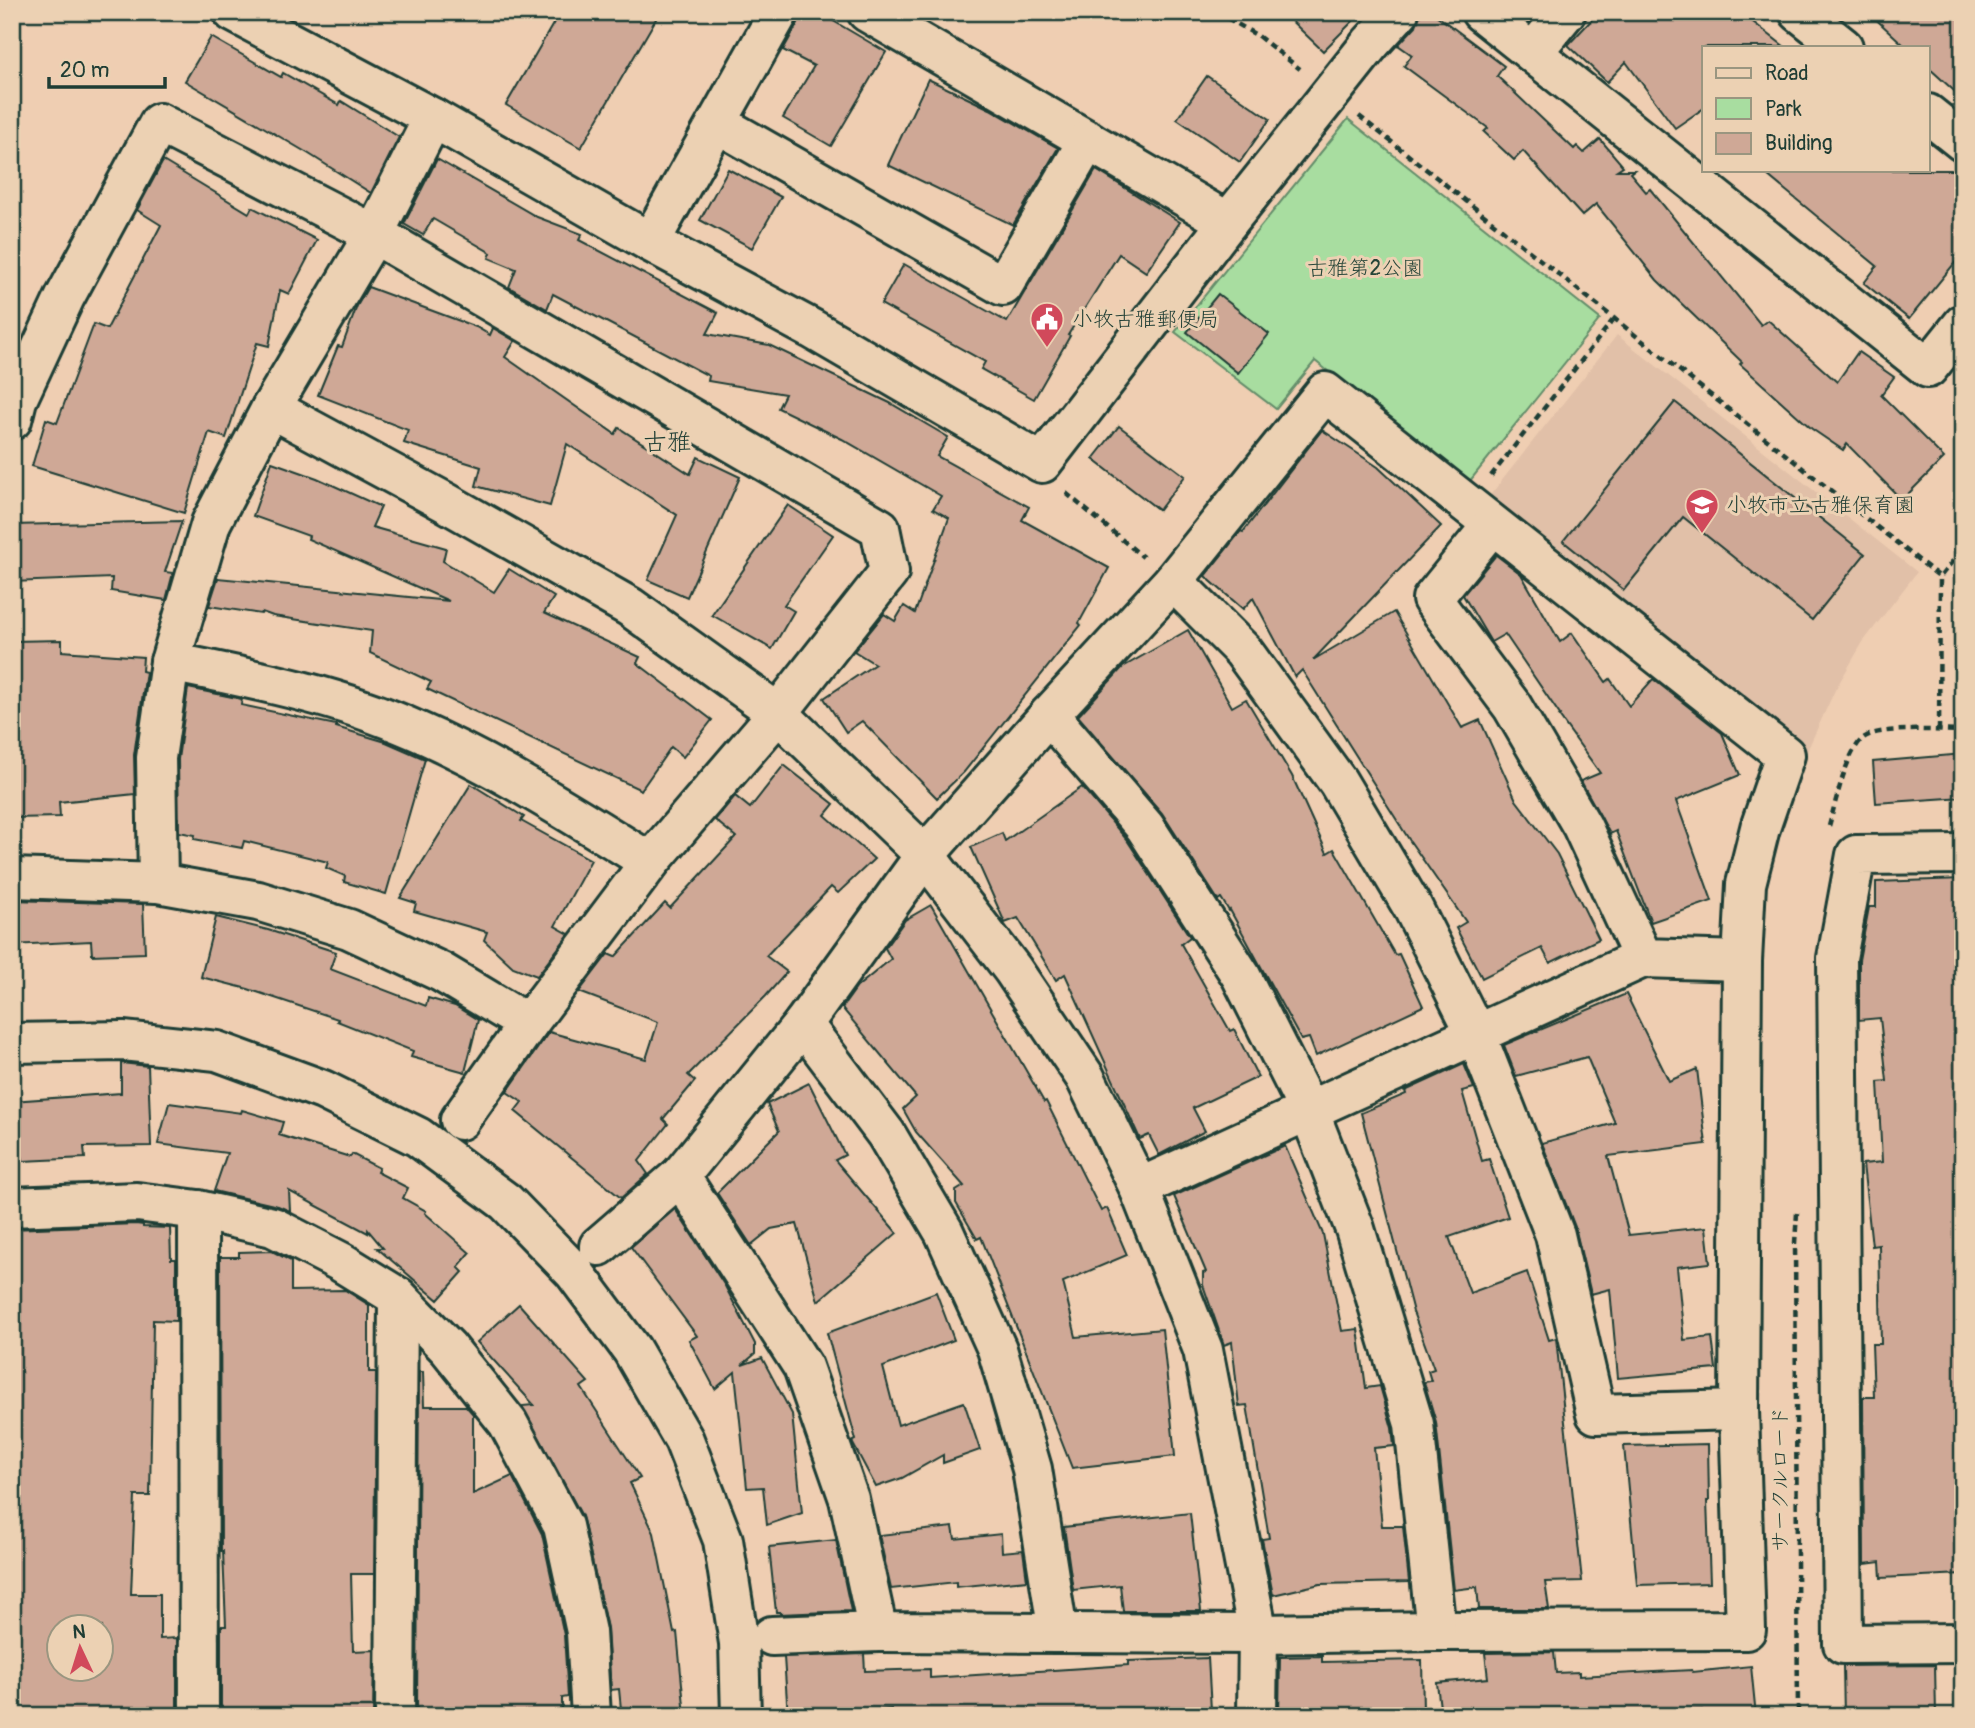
<svg xmlns="http://www.w3.org/2000/svg" width="1975" height="1728" viewBox="0 0 1975 1728" font-family="Pangolin,'Klee One',sans-serif">
  <rect width="100%" height="100%" fill="#efceb2"/>
  <filter id="ink" filterUnits="userSpaceOnUse"><feTurbulence type="fractalNoise" baseFrequency=".0143" numOctaves="2"/><feDisplacementMap in="SourceGraphic" scale="14" xChannelSelector="R" yChannelSelector="G"/><feConvolveMatrix kernelMatrix="1 2 1 2 8 2 1 2 1" color-interpolation-filters="sRGB"/></filter>
  <g filter="url(#ink)">
    <!-- built -->
    <polygon fill="#e1c0a8" points="1617,335 1917,572 1863,642 1835,690 1807,751 1488,498"/>
    <!-- green -->
    <polygon fill="#a8dda0" stroke="#648d6a" stroke-width="2" points="1348,119 1600,319 1469,482 1315,361 1276,409 1175,332"/>
    <!-- building -->
    <g fill="#cfa896" stroke="#1f3d34" stroke-width="2" fill-rule="evenodd">
      <polygon points="560,12 660,12 581,148 506,105"/>
      <polygon points="801,12 818,12 886,52 831,146 783,118 814,66 783,50 798,23"/>
      <polygon points="1282,12 1362,12 1323,51"/>
      <polygon points="1420,12 1432,12 1504,66 1497,76 1574,149 1577,146 1584,153 1600,139 1623,166 1617,170 1634,170 1630,173 1646,192 1650,189 1761,325 1768,320 1837,382 1858,352 1894,377 1881,395 1944,458 1902,500 1847,444 1843,450 1812,429 1740,364 1742,362 1657,280 1596,204 1582,216 1523,151 1514,160 1484,132 1488,128 1404,66 1412,55 1398,45 1416,26"/>
      <polygon points="1599,12 1740,12 1785,47 1704,47 1704,108 1675,128 1626,62 1607,82 1568,45"/>
      <polygon points="1868,12 1963,12 1963,99 1928,67 1928,47 1906,47"/>
      <polygon points="211,37 281,77 283,73 339,105 341,101 399,137 371,193 309,154 185,81"/>
      <polygon points="1207,76 1270,119 1240,162 1177,119"/>
      <polygon points="928,79 990,109 1058,148 1013,225 888,165"/>
      <polygon points="437,159 537,217 582,234 579,240 718,313 707,334 769,345 890,403 948,437 937,456 1029,507 1022,520 1109,568 1079,623 1081,625 964,772 937,798 862,721 846,732 824,698 875,664 854,651 884,614 895,621 904,606 915,613 949,518 933,509 941,496 842,439 778,408 785,394 708,381 709,376 553,294 547,309 509,287 516,269 489,258 491,253 433,219 423,235 404,224"/>
      <polygon points="163,161 249,213 252,207 317,240 289,294 280,290 269,346 257,343 226,438 209,432 184,513 32,466 46,419 57,423 94,324 107,329 161,225 137,210"/>
      <polygon points="728,169 781,197 752,248 700,220"/>
      <polygon points="1096,170 1180,222 1146,272 1119,254 1068,335 1070,336 1034,399 981,369 985,362 881,304 904,264 1007,322"/>
      <polygon points="1761,170 1955,170 1963,179 1963,253 1909,319 1864,283 1877,266"/>
      <polygon points="368,287 476,327 490,335 493,328 515,341 505,357 615,434 619,428 690,474 698,457 740,477 687,597 648,580 677,515 567,444 550,506 476,486 481,467 404,443 408,430 318,395 338,346 342,347 357,306"/>
      <polygon points="1218,294 1269,334 1238,373 1187,332"/>
      <polygon points="1675,402 1865,554 1812,620 1683,517 1624,590 1563,541"/>
      <polygon points="1119,426 1185,476 1159,510 1093,459"/>
      <polygon points="1322,430 1378,467 1441,526 1313,660 1394,612 1462,728 1480,720 1516,800 1557,854 1599,939 1550,963 1542,948 1482,978 1456,928 1466,922 1410,841 1302,670 1295,677 1253,598 1243,609 1205,576 1241,531 1243,532"/>
      <polygon points="272,462 317,478 381,507 372,527 446,548 443,561 494,592 509,569 554,597 544,613 640,657 637,663 712,720 683,757 671,747 641,790 427,689 431,682 370,653 372,631 273,616 262,612 261,614 209,606 218,578 449,601 308,539 309,536 253,516"/>
      <polygon points="788,505 833,535 784,605 794,611 772,649 712,615"/>
      <polygon points="182,521 165,572 173,573 166,600 111,591 112,578 12,582 12,525"/>
      <polygon points="1496,555 1521,574 1560,642 1572,633 1606,682 1610,679 1629,706 1653,679 1722,733 1740,775 1676,801 1712,901 1651,922 1616,831 1610,834 1581,781 1600,773 1559,716 1560,715 1505,634 1491,642 1463,595"/>
      <polygon points="1188,630 1232,707 1246,699 1292,776 1327,853 1334,849 1395,955 1399,954 1423,1006 1316,1056 1309,1038 1301,1040 1230,910 1229,911 1221,898 1218,900 1162,813 1078,716 1123,667"/>
      <polygon points="62,640 62,651 143,657 142,671 146,672 134,755 135,794 59,802 60,817 12,818 12,641"/>
      <polygon points="188,688 242,699 241,705 336,725 336,727 386,742 425,759 386,894 344,882 345,876 326,868 328,862 244,841 242,848 194,839 195,835 179,832 178,759"/>
      <polygon points="1963,754 1963,797 1876,803 1873,762"/>
      <polygon points="784,765 834,804 825,815 874,859 838,893 831,887 766,956 787,972 766,996 688,1075 695,1081 663,1119 668,1124 639,1161 648,1174 621,1198 515,1111 522,1102 507,1092 549,1032 646,1059 658,1022 579,992 608,954 615,957 665,903 670,908 736,837 715,820 735,796 750,808"/>
      <polygon points="471,784 524,817 521,821 591,860 555,926 569,934 537,976 513,967 484,940 487,932 414,911 416,903 400,898"/>
      <polygon points="1082,787 1127,840 1190,937 1181,944 1230,1031 1234,1029 1258,1077 1193,1108 1205,1131 1159,1155 1149,1135 1140,1139 1065,974 1056,980 1018,918 1005,923 971,847 1002,833 1005,841"/>
      <polygon points="1963,879 1963,1574 1881,1578 1880,1562 1864,1564 1863,1397 1874,1397 1872,1344 1881,1344 1879,1245 1872,1246 1863,1164 1882,1162 1878,1082 1887,1081 1880,1018 1859,1020 1859,960 1869,907 1876,907 1876,882"/>
      <polygon points="12,900 143,904 145,953 92,955 91,941 12,945"/>
      <polygon points="931,905 1044,1102 1046,1101 1101,1211 1107,1208 1127,1255 1063,1282 1076,1337 1162,1329 1175,1456 1072,1468 981,1237 977,1239 956,1203 956,1191 964,1186 916,1132 903,1109 916,1097 842,1008 857,987 891,959 885,948 905,920"/>
      <polygon points="216,917 268,930 336,952 330,969 426,1006 428,998 455,1006 478,1020 465,1072 411,1057 413,1051 337,1021 338,1019 248,989 201,977"/>
      <polygon points="1626,994 1669,1081 1697,1069 1706,1144 1608,1156 1629,1235 1706,1227 1710,1263 1677,1267 1684,1340 1712,1337 1716,1369 1618,1378 1610,1289 1591,1294 1575,1227 1542,1143 1615,1123 1587,1057 1516,1076 1504,1045"/>
      <polygon points="121,1063 148,1066 151,1146 84,1147 85,1158 23,1161 22,1156 12,1157 12,1101 121,1093"/>
      <polygon points="1464,1064 1474,1088 1462,1091 1482,1161 1489,1159 1508,1217 1449,1237 1470,1293 1527,1272 1549,1340 1556,1338 1582,1581 1545,1582 1549,1609 1479,1609 1477,1587 1454,1590 1436,1422 1424,1382 1431,1381 1428,1371 1434,1369 1413,1312 1361,1113 1406,1094 1405,1091"/>
      <polygon points="809,1083 845,1155 835,1160 897,1233 818,1301 797,1224 771,1229 751,1245 717,1193 779,1131 767,1104"/>
      <polygon points="169,1103 241,1113 242,1110 283,1122 279,1135 350,1157 352,1154 379,1168 377,1172 408,1188 403,1198 426,1211 425,1213 470,1253 458,1267 463,1272 438,1300 377,1248 383,1248 368,1230 368,1233 289,1191 290,1211 278,1206 214,1191 227,1153 158,1144"/>
      <polygon points="1285,1146 1323,1234 1342,1331 1358,1329 1366,1388 1380,1386 1392,1428 1394,1446 1374,1448 1382,1526 1403,1526 1409,1582 1320,1584 1273,1595 1262,1539 1269,1538 1247,1405 1239,1406 1232,1342 1224,1345 1203,1285 1203,1273 1206,1272 1174,1196"/>
      <polygon points="675,1209 725,1286 755,1344 755,1354 742,1365 762,1358 792,1414 802,1513 767,1525 763,1487 747,1488 735,1372 715,1389 689,1340 697,1336 631,1247"/>
      <path d="M136,1224L143,1225V1227L170,1228L171,1259H176V1321L153,1320L150,1496H135L131,1594H160V1639L177,1638V1716H12V1229ZM60,1627H102V1669H60Z"/>
      <polygon points="272,1251 291,1261 291,1291 345,1290 369,1305 369,1372 376,1372 374,1574 351,1574 353,1651 374,1650 373,1716 235,1716 235,1712 221,1713 221,1626 226,1626 223,1551 221,1551 220,1257 239,1257 239,1252"/>
      <polygon points="936,1292 954,1340 883,1367 898,1425 964,1402 980,1450 943,1463 943,1455 902,1478 876,1487 852,1442 856,1440 827,1333"/>
      <polygon points="519,1304 588,1382 581,1387 640,1478 630,1483 654,1533 674,1633 677,1632 685,1716 630,1716 629,1708 621,1709 619,1689 611,1690 607,1628 582,1516 522,1406 534,1405 477,1342"/>
      <polygon points="419,1372 423,1372 424,1406 466,1406 473,1414 473,1494 512,1476 542,1534 564,1635 568,1697 562,1698 562,1716 417,1716"/>
      <polygon points="1708,1444 1709,1501 1707,1501 1710,1583 1637,1585 1624,1446"/>
      <polygon points="1190,1513 1201,1611 1123,1611 1120,1585 1073,1590 1064,1527"/>
      <polygon points="953,1527 955,1539 1001,1534 1002,1552 1023,1550 1027,1580 956,1587 956,1582 891,1589 879,1535"/>
      <polygon points="836,1540 851,1611 780,1614 780,1612 776,1612 769,1547"/>
      <polygon points="1554,1652 1556,1673 1579,1672 1579,1676 1692,1670 1693,1672 1751,1666 1756,1716 1702,1716 1702,1710 1580,1714 1580,1716 1441,1716 1437,1683 1488,1678 1485,1653"/>
      <polygon points="864,1654 865,1671 930,1669 930,1678 1128,1665 1128,1661 1208,1658 1211,1710 1133,1716 891,1716 891,1709 788,1716 784,1657"/>
      <polygon points="1322,1656 1322,1662 1422,1660 1423,1712 1279,1716 1280,1657"/>
      <polygon points="1935,1665 1936,1716 1844,1716 1843,1666"/>
    </g>
    <g fill="none" stroke-linecap="round" stroke-linejoin="round">
      <defs>
        <g id="street">
          <polyline points="233,12 433,118 650,242 812,329 1042,463 1228,222 1308,122"/>
          <polyline points="867,12 1228,222"/>
          <polyline points="1481,12 1928,368 1963,324"/>
          <polyline points="1799,12 1843,47"/>
          <polyline points="1370,44 1399,12"/>
          <polyline points="1533,52 1566,12"/>
          <polyline points="1928,114 1963,142"/>
          <polyline points="717,123 1003,286 1088,140"/>
          <polyline points="650,242 779,12"/>
          <polygon points="1325,392 1785,755 1760,828 1746,884 1742,961 1739,1410 1746,1630 1436,1631 1258,1634 878,1632 849,1499 803,1367 680,1176 803,1024 925,855 1049,715 1173,581"/>
          <polyline points="271,408 445,502 630,607 778,713 925,855 1013,970 1085,1077 1139,1188 1203,1350 1258,1634 1257,1716"/>
          <polyline points="12,420 17,400 65,297 159,123 374,234 880,528 889,572 778,713 650,862 528,1024 441,972 349,929 258,901 158,883 12,878"/>
          <polyline points="1492,525 1432,599 1512,706 1582,826 1643,958 1742,961"/>
          <polyline points="1173,581 1243,651 1338,782 1413,908 1476,1034 1555,1235 1596,1414 1739,1410"/>
          <path d="M170,662C253,679 337,695 415,730C498,766 573,815 650,862"/>
          <polyline points="1049,715 1145,827 1241,976 1309,1111 1355,1229 1414,1424 1436,1631"/>
          <polyline points="1963,854 1856,855 1837,958 1843,1644 1963,1643"/>
          <polyline points="158,883 156,758 170,662 211,523 271,408 374,234 433,118"/>
          <polyline points="803,1024 886,1134 944,1232 997,1349 1032,1469 1058,1633"/>
          <polyline points="460,1120 528,1024"/>
          <polyline points="1139,1188 1643,958"/>
          <polyline points="12,1207 137,1202 198,1210 273,1227 341,1262 398,1297 448,1348 508,1423 563,1526 586,1632 591,1716"/>
          <polyline points="198,1210 199,1716"/>
          <polyline points="599,1246 680,1176"/>
          <polyline points="772,1636 878,1632"/>
          <polyline points="395,1716 398,1297"/>
        </g>
        <polyline id="secondary" points="12,1043 123,1041 217,1051 323,1090 418,1137 506,1202 574,1272 632,1350 684,1440 723,1540 739,1643 741,1716"/>
      </defs>
      <!-- street casing -->
      <use href="#street" stroke="#1f3d34" stroke-width="44"/>
      <!-- secondary casing -->
      <use href="#secondary" stroke="#1f3d34" stroke-width="44"/>
      <!-- path -->
      <g stroke="#1f3d34" stroke-width="4.5" stroke-dasharray="7 5" stroke-linecap="butt">
        <polyline points="1217,12 1258,36 1300,69"/>
        <polyline points="1359,116 1940,577"/>
        <polyline points="1491,476 1613,320"/>
        <polyline points="1066,493 1143,557"/>
        <polyline points="1939,731 1940,577 1963,548"/>
        <path d="M1829,826C1835,805 1847,748 1865,737C1881,726 1942,731 1963,731"/>
        <polyline points="1797,1213 1795,1243 1798,1716"/>
      </g>
      <!-- street -->
      <use href="#street" stroke="#ecd1b3" stroke-width="38"/>
      <!-- secondary -->
      <use href="#secondary" stroke="#ecd1b3" stroke-width="38"/>
      <defs>
        <polyline id="street-bridge" points="1308,122 1370,44"/>
      </defs>
      <!-- street-bridge casing -->
      <use href="#street-bridge" stroke="#1f3d34" stroke-width="44" stroke-linecap="butt"/>
      <!-- street-bridge -->
      <use href="#street-bridge" stroke="#ecd1b3" stroke-width="38"/>
    </g>
  </g>
  <!-- icons -->
  <defs>
    <symbol id="civic-pin" viewBox="-11 -11 22 30"><path d="M0 17L-7.5 6A9.5 9.5 0 1 1 7.5 6Z" fill="#d1495b" stroke="#ecd1b3"/><path d="M-.6-6.5H3V-4.5H.6V-3L4-1V1h2V6H-6V1h2V-1L-.6-3ZM-1.2 2.5V6h2.4V2.5Z" fill="#fff"/></symbol>
    <symbol id="school-pin" viewBox="-11 -11 22 30"><path d="M0 17L-7.5 6A9.5 9.5 0 1 1 7.5 6Z" fill="#d1495b" stroke="#ecd1b3"/><path d="M0-5L7-2L0 1L-7-2ZM-4 1L0 2.5L4 1V4Q0 6-4 4Z" fill="#fff"/></symbol>
  </defs>
  <g fill-rule="evenodd">
    <use href="#civic-pin" x="1028" y="300" width="38" height="52"/>
    <use href="#school-pin" x="1683" y="486" width="38" height="52"/>
  </g>
  <g text-anchor="middle" dominant-baseline="central" stroke-width="6" stroke-linejoin="round" paint-order="stroke">
    <!-- park labels -->
    <g font-size="21" fill="#264539" stroke="#ecd1b3">
      <text x="1365" y="268">古雅第2公園</text>
    </g>
    <!-- poi labels -->
    <g font-size="21" fill="#1f3d34" stroke="#ecd1b3" text-anchor="start">
      <text x="1072" y="319">小牧古雅郵便局</text>
      <text x="1726" y="505">小牧市立古雅保育園</text>
    </g>
    <!-- street labels -->
    <g font-size="21" fill="#1f3d34" stroke="#ecd1b3">
      <text transform="translate(1780 1479) rotate(-90)">サークルロード</text>
    </g>
    <!-- quarter labels -->
    <g font-size="24" fill="#1f3d34" stroke="#ecd1b3">
      <text x="667" y="442">古雅</text>
    </g>
  </g>
  <!-- margin -->
  <rect width="1975" height="1728" fill="none" stroke="#ecd1b3" stroke-width="42"/>
  <rect x="21" y="21" width="1933" height="1686" fill="none" stroke="#1f3d34" stroke-width="2.5" filter="url(#ink)"/>
  <!-- legend -->
  <rect x="1702" y="46" width="228" height="126" fill="#ecd1b3" stroke="#9a9680" stroke-width="2"/>
  <rect x="1716" y="68" width="35" height="10" fill="#ecd1b3" stroke="#9a9680" stroke-width="2"/>
  <text x="1765" y="80" font-size="21" fill="#1f3d34">Road</text>
  <rect x="1716" y="98" width="35" height="21" fill="#a8dda0" stroke="#9a9680" stroke-width="2"/>
  <text x="1765" y="116" font-size="21" fill="#1f3d34">Park</text>
  <rect x="1716" y="133" width="35" height="21" fill="#cfa896" stroke="#9a9680" stroke-width="2"/>
  <text x="1765" y="150" font-size="21" fill="#1f3d34">Building</text>
  <!-- north arrow -->
  <g transform="translate(80 1648) rotate(356)"><circle r="33" fill="#ecd1b3" stroke="#9a9680" stroke-width="2"/>
  <path d="M0-5L12 26L0 18L-12 26Z" fill="#d1495b"/>
  <text y="-10" font-size="19" font-weight="bold" text-anchor="middle" fill="#1f3d34">N</text>
  </g>
  <!-- scale -->
  <path d="M49 77v10h116v-10" fill="none" stroke="#1f3d34" stroke-width="3.5"/>
  <text x="60" y="77" font-size="21" fill="#1f3d34" stroke="#ecd1b3" stroke-width="5" paint-order="stroke">20 m</text>
</svg>
